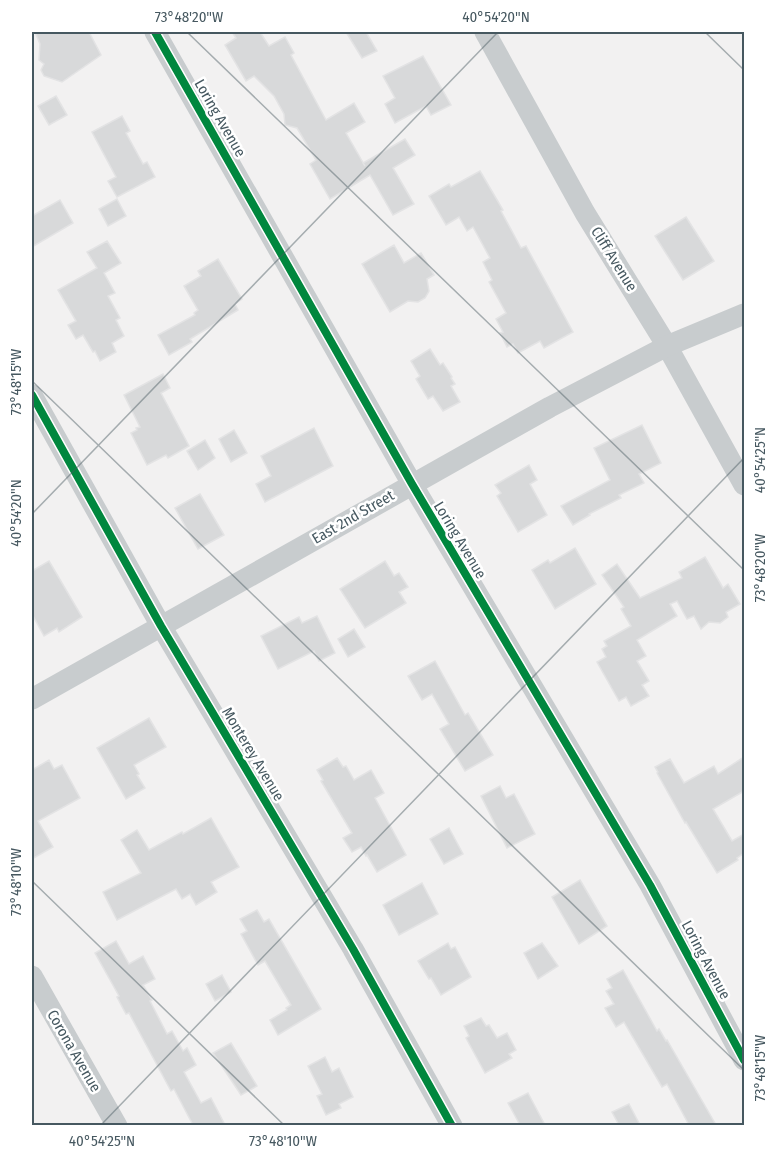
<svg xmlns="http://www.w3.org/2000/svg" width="776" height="1157" viewBox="0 0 776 1157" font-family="'Fira Sans Condensed',sans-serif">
  <rect width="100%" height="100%" fill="#f2f1f1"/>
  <!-- building -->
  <g fill="#d8d9da" stroke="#e3e3e4" stroke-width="1.5">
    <polygon points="35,32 89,32 101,55 62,82 44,76 41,70 44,64 39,60 40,44"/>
    <polygon points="232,32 260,32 269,46 285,37 294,53 291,55 326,120 354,103 365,122 346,133 365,166 363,163 405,139 415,155 393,168 414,204 393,215 370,175 330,199 310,164 316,160 297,128 285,125 284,114 274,96 254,76 246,81 225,45 236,38"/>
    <polygon points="346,32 366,32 377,51 362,58"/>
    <polygon points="423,56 451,105 431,115 426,106 395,123 385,104 395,98 383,76"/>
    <polygon points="56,96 67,115 49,125 38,106"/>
    <polygon points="122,116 130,131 126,133 143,164 147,162 155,177 117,197 108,181 116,177 92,132"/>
    <polygon points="480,171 503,210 501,211 521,248 526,246 573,332 544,348 540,341 518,353 513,344 507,347 500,333 503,332 496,319 506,313 489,282 492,280 483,262 490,258 473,227 467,231 459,217 446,225 429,196 449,184 451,187"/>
    <polygon points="117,199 126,216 108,226 99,209"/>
    <polygon points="60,200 73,223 32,247 32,216"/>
    <polygon points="686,217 714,261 683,280 655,236"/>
    <polygon points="107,241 121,263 104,273 115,293 108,296 120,318 116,320 124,336 112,343 116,352 100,361 95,351 93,352 83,335 76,339 68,325 76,321 58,290 97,268 87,252"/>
    <polygon points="394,245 404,263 421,253 434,275 427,279 429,291 425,298 418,302 408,301 390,312 362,264"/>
    <polygon points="218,259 242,299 235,304 238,310 190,339 192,342 169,355 158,335 195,315 194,313 198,310 184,286 201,276 198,271"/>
    <polygon points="430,349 440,365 443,363 452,377 451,378 455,384 451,386 460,402 443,411 433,396 428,399 416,379 420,376 411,361"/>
    <polygon points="163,374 170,388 161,393 189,446 168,458 166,455 147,465 131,433 137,430 136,428 140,427 124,395"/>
    <polygon points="642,425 661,463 639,474 644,483 619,495 621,498 589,514 590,515 573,525 561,506 610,480 594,448"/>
    <polygon points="314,428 333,466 265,502 256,484 271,476 261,456"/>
    <polygon points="234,430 247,453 231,462 219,439"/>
    <polygon points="205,440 215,458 198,470 187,451"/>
    <polygon points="529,465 537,480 530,484 547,515 518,532 497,496 501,493 495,485"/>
    <polygon points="200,494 224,535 198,549 175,508"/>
    <polygon points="575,548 596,584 555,609 532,570 548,560 550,563"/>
    <polygon points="705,557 723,588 728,584 740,604 726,612 728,617 720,623 709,622 701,629 694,616 687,619 677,601 670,604 677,616 637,640 646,656 637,661 649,681 642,685 649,696 631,706 626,697 619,701 597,662 606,657 602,649 607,646 604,641 631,626 621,609 624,607 602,575 617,564 640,598 682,578 679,572"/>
    <polygon points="49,561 82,617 59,632 57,628 44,636 32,614 32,571"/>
    <polygon points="385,561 394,576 399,573 408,587 399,592 406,603 365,628 340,589"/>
    <polygon points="317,616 335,653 319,661 314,651 278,669 261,636 299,617 302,623"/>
    <polygon points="354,629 365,647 348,657 338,639"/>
    <polygon points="435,661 465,715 468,713 493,755 465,771 440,729 449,724 432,694 422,700 408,676"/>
    <polygon points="149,718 166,747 134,765 139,774 137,775 145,788 126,799 97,748"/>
    <polygon points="744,757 744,791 713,809 732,841 744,834 744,853 737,858 738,860 717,873 686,822 685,823 657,773 658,772 655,767 670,759 684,783 714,766 718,774"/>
    <polygon points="337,758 343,767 346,766 354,780 371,770 384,793 375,798 406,855 377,872 367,855 366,856 361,847 352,852 343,838 352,833 321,781 323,780 317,770"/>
    <polygon points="49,760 54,769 62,765 80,798 38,821 53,847 32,859 32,770"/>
    <polygon points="500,786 506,798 514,794 535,834 507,848 481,796"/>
    <polygon points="211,818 239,867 211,882 217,892 196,905 190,894 182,899 176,889 117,920 103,892 141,873 121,840 137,830 149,850 182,832 183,834"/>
    <polygon points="449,828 463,854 444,864 430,839"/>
    <polygon points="580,880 607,926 579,944 552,897"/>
    <polygon points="422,883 438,914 399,935 383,905"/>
    <polygon points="257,910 264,922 269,919 321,1009 278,1035 270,1020 287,1010 286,1008 291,1005 265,961 258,965 241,934 247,931 240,919"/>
    <polygon points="116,941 129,964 143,956 155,979 143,985 152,1000 150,1001 167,1034 172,1031 183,1051 187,1048 196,1065 184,1072 201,1103 211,1098 225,1125 193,1125 174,1089 171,1091 129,1013 126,1014 117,997 119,996 95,953"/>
    <polygon points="448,943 451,949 455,947 471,977 441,995 431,978 429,979 418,961"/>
    <polygon points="542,943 558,966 538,979 524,953"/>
    <polygon points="623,970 657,1031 659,1029 666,1041 667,1040 716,1125 689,1125 667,1084 662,1087 624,1022 616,1027 605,1008 614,1004 606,991 612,988 607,979"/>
    <polygon points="222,975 231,992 215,1001 206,984"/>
    <polygon points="481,1018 486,1026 489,1025 497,1038 507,1033 516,1050 509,1054 512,1058 485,1073 466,1038 469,1036 464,1026"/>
    <polygon points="231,1043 257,1086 241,1095 213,1053"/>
    <polygon points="325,1057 332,1072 339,1068 353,1097 339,1104 341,1108 326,1115 317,1096 322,1094 308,1066"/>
    <polygon points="528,1093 545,1125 520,1125 508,1103"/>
    <polygon points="629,1104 640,1125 619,1125 612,1112"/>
  </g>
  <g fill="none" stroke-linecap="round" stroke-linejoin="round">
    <!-- minor -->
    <g stroke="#c8ccce" stroke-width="21">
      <polyline points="155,32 412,484 650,885 744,1060"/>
      <polyline points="485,32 585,213 667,346 744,485"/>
      <polyline points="32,395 161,626 353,949 452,1126"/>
      <polyline points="32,699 550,407 667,346 744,314"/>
      <polyline points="32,976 117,1126"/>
    </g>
    <defs>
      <g id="cycleway">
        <polyline points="155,32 412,484 650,885 744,1060"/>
        <polyline points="32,395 161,626 353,949 452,1126"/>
      </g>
    </defs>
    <!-- cycleway casing -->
    <use href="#cycleway" stroke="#fff" stroke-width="11"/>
    <!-- cycleway -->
    <use href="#cycleway" stroke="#00873e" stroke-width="8"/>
  </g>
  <!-- ticks -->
  <path fill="none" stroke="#465860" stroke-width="1.5" stroke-opacity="0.45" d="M187,32L744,570M705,32L744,70M32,381L744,1070M32,514L498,32M32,881L285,1126M100,1126L744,458"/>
  <g text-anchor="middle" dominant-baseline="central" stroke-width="5" stroke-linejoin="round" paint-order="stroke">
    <!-- street labels -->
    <g font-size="15" fill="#465860" stroke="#fff">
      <text transform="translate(220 118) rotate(60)">Loring Avenue</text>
      <text transform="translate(614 259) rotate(58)">Cliff Avenue</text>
      <text transform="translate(353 517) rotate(-30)">East 2nd Street</text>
      <text transform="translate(460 540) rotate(59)">Loring Avenue</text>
      <text transform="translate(253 754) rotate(59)">Monterey Avenue</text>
      <text transform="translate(706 960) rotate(62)">Loring Avenue</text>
      <text transform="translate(74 1051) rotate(60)">Corona Avenue</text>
    </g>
  </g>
  <!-- border -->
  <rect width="776" height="1157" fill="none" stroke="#ffffff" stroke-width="66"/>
  <rect x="33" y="33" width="710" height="1091" fill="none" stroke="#465860" stroke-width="2"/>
  <g font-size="15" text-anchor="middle" fill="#465860">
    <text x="189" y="22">73°48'20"W</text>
    <text x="496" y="22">40°54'20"N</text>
    <text transform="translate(16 382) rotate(-90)" y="5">73°48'15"W</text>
    <text transform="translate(760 460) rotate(-90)" y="5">40°54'25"N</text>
    <text transform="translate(16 513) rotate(-90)" y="5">40°54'20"N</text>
    <text transform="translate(760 568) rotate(-90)" y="5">73°48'20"W</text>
    <text transform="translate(16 882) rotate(-90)" y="5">73°48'10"W</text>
    <text transform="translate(760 1068) rotate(-90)" y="5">73°48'15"W</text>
    <text x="102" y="1146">40°54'25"N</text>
    <text x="283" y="1146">73°48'10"W</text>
  </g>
</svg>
